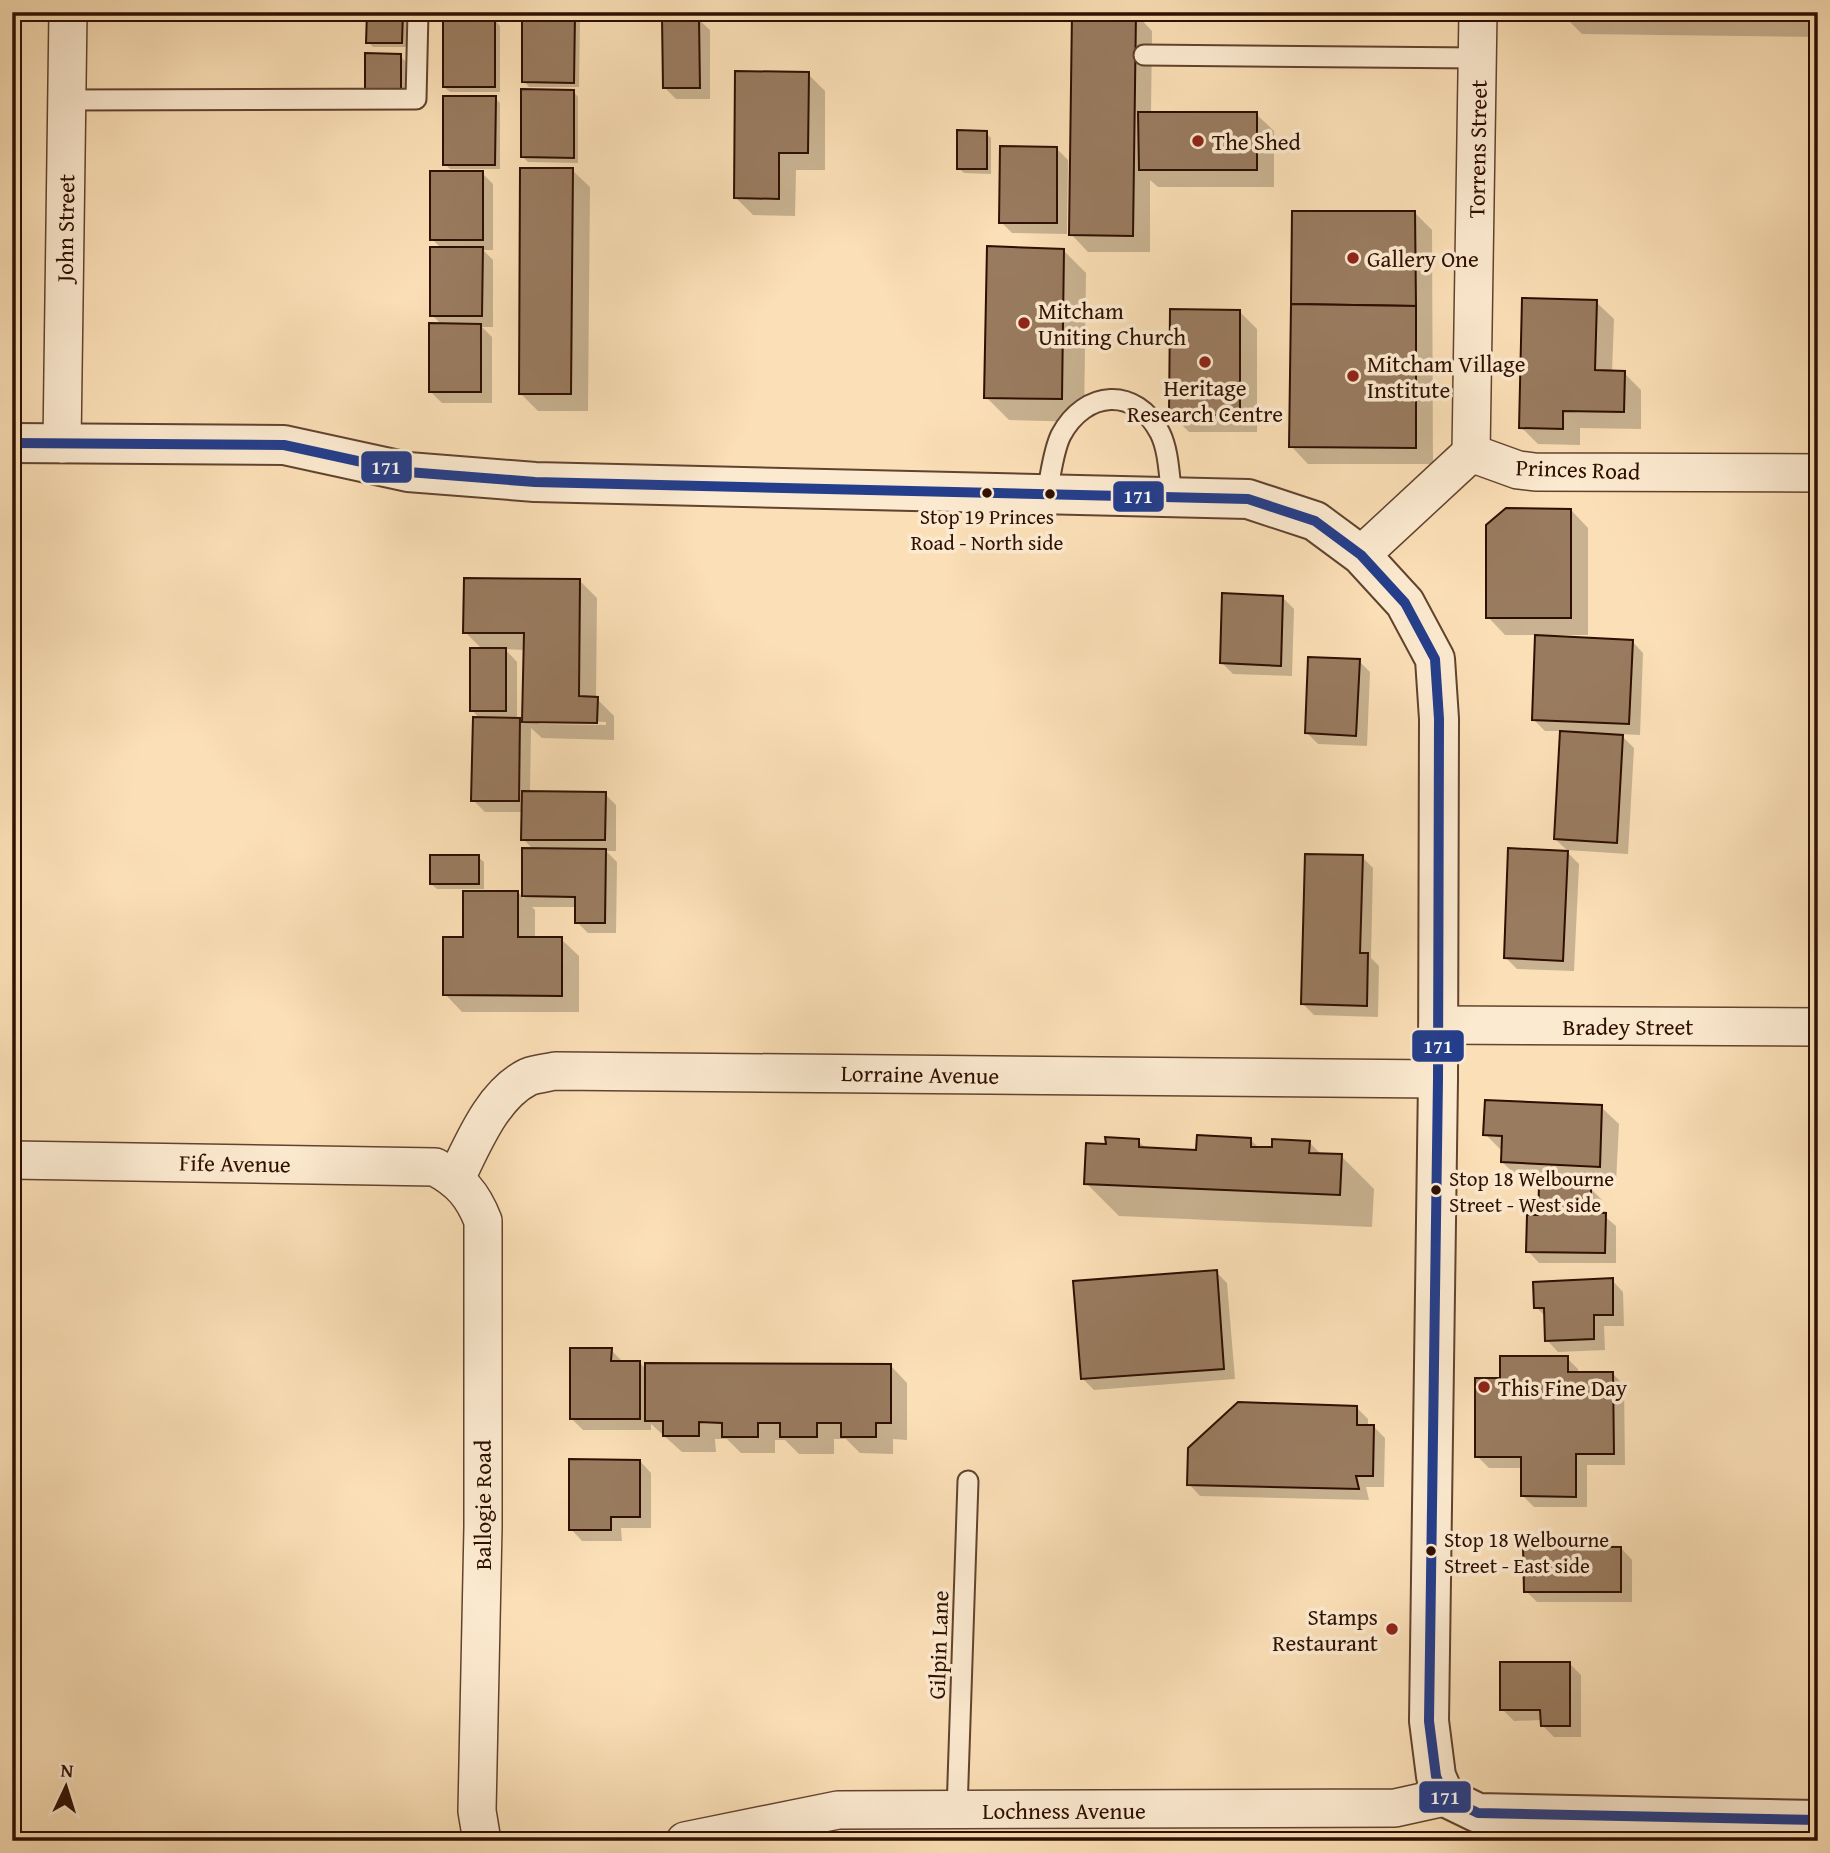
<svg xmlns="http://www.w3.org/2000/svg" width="1830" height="1853" viewBox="0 0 1830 1853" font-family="'Gentium Book Plus',serif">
  <rect width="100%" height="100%" fill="#fbdfb6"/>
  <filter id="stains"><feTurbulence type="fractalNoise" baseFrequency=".00286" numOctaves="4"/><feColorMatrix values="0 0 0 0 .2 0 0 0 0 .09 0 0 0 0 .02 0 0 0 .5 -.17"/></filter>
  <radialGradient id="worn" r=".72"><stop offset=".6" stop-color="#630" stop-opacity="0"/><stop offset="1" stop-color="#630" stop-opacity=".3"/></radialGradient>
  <!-- shadow -->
  <g fill="#0003" fill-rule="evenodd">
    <polygon points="369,12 406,12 407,47 373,47 368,42"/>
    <polygon points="1160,12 1374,12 1374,20 1163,15"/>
    <polygon points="1565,12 1818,12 1818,37 1582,34 1565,17"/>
    <polygon points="1135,13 1152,31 1151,114 1256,114 1274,131 1274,187 1158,187 1150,180 1150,252 1088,252 1071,234"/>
    <polygon points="574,15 580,21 579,87 529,87 524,81"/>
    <polygon points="698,19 710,30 710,99 676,99 664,87"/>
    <polygon points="495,20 500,26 500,92 450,92 444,87"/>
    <polygon points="400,56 405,61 405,95 372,95"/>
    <polygon points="808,74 825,91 825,170 796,170 795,216 753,215 736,198"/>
    <polygon points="573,91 578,97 578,163 528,162 523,157"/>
    <polygon points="495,98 500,103 500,169 450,169 445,164"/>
    <polygon points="986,133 991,138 991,174 964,173 958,168"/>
    <polygon points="1057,149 1068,160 1067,234 1012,233 1001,222"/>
    <polygon points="572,170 590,187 588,411 538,411 521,394"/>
    <polygon points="482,173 493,184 493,250 483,250 493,260 493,327 482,327 492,337 492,403 442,403 430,391 442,325 432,315 442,249 432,239"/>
    <polygon points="1415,213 1432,230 1433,464 1308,464 1291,446"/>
    <polygon points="1063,250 1086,273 1084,422 1009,420 986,397"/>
    <polygon points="1596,302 1614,319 1612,372 1624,373 1641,390 1641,429 1580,428 1580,445 1538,444 1521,427"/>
    <polygon points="1240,312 1257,329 1257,432 1189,432 1171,414"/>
    <polygon points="1571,510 1588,528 1588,635 1552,635 1552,638 1632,641 1643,653 1640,735 1620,734 1634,748 1628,854 1567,850 1555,839 1562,731 1545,731 1533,719 1537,635 1505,635 1488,617"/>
    <path d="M580,581L597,598L596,698L614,716V740L542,738L531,728L530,793L605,794L616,805V851H606L617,862L616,933H588L577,922V907H532L535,910V939H561L579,956V1012H462L445,994L464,939L518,892L524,899V850H534L523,839L524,812H485L473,800L480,719L472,710L483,650L465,632ZM505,649L525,650L524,724L517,719V662ZM539,720L606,722V725L539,724Z"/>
    <polygon points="1282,597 1294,609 1292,676 1233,674 1222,663"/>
    <polygon points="1359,661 1370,672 1367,746 1318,744 1307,733"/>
    <polygon points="1567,852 1579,864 1574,971 1517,969 1506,958"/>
    <polygon points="478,857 484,862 484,889 437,889 431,884"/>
    <polygon points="1362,857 1373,868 1371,958 1379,966 1378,1017 1314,1015 1303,1004"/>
    <polygon points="1601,1107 1619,1124 1616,1183 1520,1179 1502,1162 1503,1152 1485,1134"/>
    <polygon points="1251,1140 1260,1149 1309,1142 1322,1155 1341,1156 1374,1189 1372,1227 1119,1216 1086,1183 1109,1146 1138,1141 1147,1149 1198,1152"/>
    <polygon points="1591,1189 1602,1200 1602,1214 1616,1226 1616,1263 1539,1263 1528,1251 1540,1217"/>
    <polygon points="1216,1272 1227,1283 1235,1379 1094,1390 1083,1379"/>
    <polygon points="1612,1280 1623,1292 1624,1326 1604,1326 1605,1350 1558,1352 1547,1340 1546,1317 1536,1307"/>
    <polygon points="611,1350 622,1361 640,1363 647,1370 890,1365 907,1383 907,1440 893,1439 893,1454 860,1453 846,1439 834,1439 834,1454 799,1454 785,1440 775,1440 775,1453 741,1453 727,1439 715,1439 716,1452 682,1452 651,1424 651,1430 583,1430 571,1418"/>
    <polygon points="1567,1358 1578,1369 1578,1374 1613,1374 1624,1385 1625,1465 1587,1465 1587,1507 1534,1507 1523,1496 1523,1468 1489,1468 1477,1456 1501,1380"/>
    <polygon points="1357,1408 1368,1419 1368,1427 1374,1427 1385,1438 1384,1487 1366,1487 1369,1500 1200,1496 1189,1484"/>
    <polygon points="640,1461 651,1473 651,1528 621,1528 622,1541 582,1541 571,1529"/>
    <polygon points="1621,1548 1632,1560 1632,1602 1537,1602 1526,1591"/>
    <polygon points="1569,1663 1581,1675 1581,1737 1554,1737 1542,1725 1542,1720 1514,1721 1502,1709"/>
  </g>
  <!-- building -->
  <g fill="#997b5f" stroke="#2e0f01" stroke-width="2">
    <polygon points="367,12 403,12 402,43 366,43"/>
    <polygon points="1072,12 1136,12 1133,236 1069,235"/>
    <polygon points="1563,12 1814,12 1814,21 1563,17"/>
    <polygon points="522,14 575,14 574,83 522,82"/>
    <polygon points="662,17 699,17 700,88 663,88"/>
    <rect x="443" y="19" width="52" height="68"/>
    <polygon points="365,53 401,54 401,90 365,90"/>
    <polygon points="735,71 809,72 808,153 779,153 779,199 734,198"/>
    <polygon points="521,89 574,90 574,158 521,157"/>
    <polygon points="443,96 496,96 495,165 443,165"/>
    <polygon points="1138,112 1257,112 1257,170 1139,170"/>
    <polygon points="957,130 987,131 987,169 957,169"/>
    <polygon points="1000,146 1057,147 1057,223 999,223"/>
    <polygon points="520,168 573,168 571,394 519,394"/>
    <rect x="430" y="171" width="53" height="69"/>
    <polygon points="1292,211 1415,211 1416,306 1291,304"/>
    <polygon points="987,246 1064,249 1062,399 984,398"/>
    <polygon points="430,247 483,247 482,316 430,316"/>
    <polygon points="1522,298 1597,300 1595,370 1625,371 1624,412 1563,411 1563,429 1519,428"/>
    <polygon points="1291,304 1416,306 1416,448 1289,447"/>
    <polygon points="1170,309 1240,310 1240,415 1169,415"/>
    <polygon points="429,323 481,324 481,392 429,392"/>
    <polygon points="1506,508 1571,509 1571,618 1486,618 1486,525"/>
    <polygon points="464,578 580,579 579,696 598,697 597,723 522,722 524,633 463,633"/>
    <polygon points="1222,593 1283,596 1281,666 1220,663"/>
    <polygon points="1535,635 1633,640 1629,724 1532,720"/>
    <rect x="470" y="648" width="36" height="63"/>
    <polygon points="1308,657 1360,659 1356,736 1305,733"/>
    <polygon points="473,717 520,718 519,801 471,801"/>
    <polygon points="1560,731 1623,735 1617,843 1554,839"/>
    <polygon points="522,791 606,792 605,840 521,840"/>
    <polygon points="522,848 606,849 605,923 575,923 575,897 522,896"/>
    <polygon points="1508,848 1568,851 1563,961 1504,958"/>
    <polygon points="1305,854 1363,855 1360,953 1368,953 1367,1006 1301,1004"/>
    <rect x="430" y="855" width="49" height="29"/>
    <polygon points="463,891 518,891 518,937 562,937 562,996 443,995 443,937 463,937"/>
    <polygon points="1485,1100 1602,1105 1600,1167 1501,1162 1502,1136 1483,1135"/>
    <polygon points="1197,1135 1251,1138 1251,1147 1272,1147 1272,1139 1310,1141 1309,1153 1342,1154 1340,1195 1084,1184 1086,1143 1106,1144 1105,1137 1139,1139 1139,1147 1196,1150"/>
    <polygon points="1539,1186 1591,1187 1591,1212 1606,1213 1605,1253 1526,1252 1527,1215 1538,1215"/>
    <polygon points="1217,1270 1224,1369 1081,1379 1073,1281"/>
    <polygon points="1613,1278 1613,1315 1594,1315 1594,1339 1545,1341 1544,1308 1534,1308 1533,1282"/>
    <polygon points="570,1348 612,1348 611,1361 640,1361 640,1419 570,1419"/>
    <polygon points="1500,1356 1568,1356 1568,1372 1613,1372 1614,1454 1576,1454 1576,1497 1521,1496 1521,1457 1475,1457 1475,1378 1500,1378"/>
    <polygon points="645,1363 891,1364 891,1423 876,1423 876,1437 841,1437 841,1423 817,1423 817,1437 780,1437 780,1423 758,1423 758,1437 722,1437 722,1423 699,1422 699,1436 663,1436 663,1421 645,1421"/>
    <polygon points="1238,1402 1357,1406 1357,1425 1374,1425 1373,1476 1356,1476 1359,1489 1187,1485 1188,1448"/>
    <polygon points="569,1459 640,1460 640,1517 611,1517 611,1530 569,1530"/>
    <polygon points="1523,1546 1621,1547 1621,1592 1524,1592"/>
    <polygon points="1500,1662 1570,1662 1570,1726 1541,1726 1540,1710 1500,1710"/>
  </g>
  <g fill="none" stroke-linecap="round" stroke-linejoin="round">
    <defs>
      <g id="service">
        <polyline points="1144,55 1478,58"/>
        <polyline points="67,100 416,99 418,12"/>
        <path d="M1047,492C1051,475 1053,451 1061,435C1085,390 1136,386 1160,433C1169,451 1169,477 1172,496"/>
        <polyline points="957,1811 968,1481"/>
      </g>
      <g id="minor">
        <polyline points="62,444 68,12"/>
        <polyline points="1471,453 1478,12"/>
        <polyline points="1361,555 1471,453 1518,470 1535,472 1818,473"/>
        <polyline points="1438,1025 1818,1027"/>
        <path d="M12,1160L435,1167C460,1180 473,1195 483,1221V1527L477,1811L482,1841"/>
        <path d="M456,1178C473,1144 492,1095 528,1077C536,1074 546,1073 555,1071L1438,1079"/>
        <polyline points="685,1841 838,1810 1395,1808 1445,1797"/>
      </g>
      <polyline id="tertiary" points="12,443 284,445 408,472 535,482 1248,499 1315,521 1361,555 1405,603 1435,659 1439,719 1438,1079 1429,1721 1436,1776 1445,1797 1478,1813 1818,1820"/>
    </defs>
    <!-- service casing -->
    <use href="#service" stroke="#61432e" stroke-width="23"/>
    <!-- minor casing -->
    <use href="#minor" stroke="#61432e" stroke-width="40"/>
    <!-- tertiary casing -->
    <use href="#tertiary" stroke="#61432e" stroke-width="42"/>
    <!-- service -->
    <use href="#service" stroke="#fcead0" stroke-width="19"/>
    <!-- minor -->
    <use href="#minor" stroke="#fcead0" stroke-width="37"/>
    <!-- tertiary -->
    <use href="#tertiary" stroke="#fcead0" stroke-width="38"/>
    <defs>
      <polyline id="bus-1" points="12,443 284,445 408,472 535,482 1248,499 1315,521 1361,555 1405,603 1435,659 1439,719 1438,1079 1429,1721 1436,1776 1445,1797 1478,1813 1818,1820"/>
    </defs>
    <!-- bus-1 casing -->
    <use href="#bus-1" stroke="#fcead0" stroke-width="16"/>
    <!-- bus-1 -->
    <use href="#bus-1" stroke="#243e8c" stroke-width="10"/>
  </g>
  <!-- markers -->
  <g fill="#8f2418" stroke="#fcead0" stroke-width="2.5">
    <circle cx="1198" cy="141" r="7"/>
    <circle cx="1353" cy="258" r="7"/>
    <circle cx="1024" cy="323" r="7"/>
    <circle cx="1205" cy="362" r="7"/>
    <circle cx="1353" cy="376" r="7"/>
    <circle cx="1484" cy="1387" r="7"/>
    <circle cx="1392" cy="1629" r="7"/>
  </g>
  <g fill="#2e0f01" stroke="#fcead0" stroke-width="2.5">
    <circle cx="987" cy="493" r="6"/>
    <circle cx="1050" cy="494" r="6"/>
    <circle cx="1436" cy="1190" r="6"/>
    <circle cx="1431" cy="1551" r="6"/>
  </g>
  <g text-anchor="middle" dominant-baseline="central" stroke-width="7" stroke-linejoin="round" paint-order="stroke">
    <!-- bus labels -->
    <g font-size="21" fill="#2e0f01" stroke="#fcead0" text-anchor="start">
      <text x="987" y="516" text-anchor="middle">Stop 19 Princes<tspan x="987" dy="26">Road - North side</tspan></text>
      <text x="1449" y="1178">Stop 18 Welbourne<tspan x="1449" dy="26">Street - West side</tspan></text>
      <text x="1444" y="1539">Stop 18 Welbourne<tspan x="1444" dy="26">Street - East side</tspan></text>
    </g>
    <!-- poi labels -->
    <g font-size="23" fill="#2e0f01" stroke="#fcead0" text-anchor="start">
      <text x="1212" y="141">The Shed</text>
      <text x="1367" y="258">Gallery One</text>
      <text x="1038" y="310">Mitcham<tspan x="1038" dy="26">Uniting Church</tspan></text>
      <text x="1367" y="363">Mitcham Village<tspan x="1367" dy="26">Institute</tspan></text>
      <text x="1205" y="387" text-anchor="middle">Heritage<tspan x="1205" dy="26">Research Centre</tspan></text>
      <text x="1498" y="1387">This Fine Day</text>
      <text x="1378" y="1616" text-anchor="end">Stamps<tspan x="1378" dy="26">Restaurant</tspan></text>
    </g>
    <!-- street labels -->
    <g font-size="23" fill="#2e0f01" stroke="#fcead0">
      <text transform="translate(1477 149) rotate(-89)">Torrens Street</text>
      <text transform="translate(65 228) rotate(-89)">John Street</text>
      <text transform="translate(1578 469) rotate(2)">Princes Road</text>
      <text x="1628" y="1026">Bradey Street</text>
      <text transform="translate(920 1074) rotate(1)">Lorraine Avenue</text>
      <text transform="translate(235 1163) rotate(1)">Fife Avenue</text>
      <text transform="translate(482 1505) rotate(-90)">Ballogie Road</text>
      <text transform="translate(938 1645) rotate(-88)">Gilpin Lane</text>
      <text x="1064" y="1810">Lochness Avenue</text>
    </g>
  </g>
  <g stroke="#fcead0" stroke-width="2.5">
    <rect x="360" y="450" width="53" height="34" rx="7" fill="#243e8c"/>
    <rect x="1112" y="480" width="53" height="33" rx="7" fill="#243e8c"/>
    <rect x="1411" y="1029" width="54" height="34" rx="7" fill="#243e8c"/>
    <rect x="1418" y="1780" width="54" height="34" rx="7" fill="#243e8c"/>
  </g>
  <g font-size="19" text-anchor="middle" font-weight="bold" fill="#fff">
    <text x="386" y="474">171</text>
    <text x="1138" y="503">171</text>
    <text x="1438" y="1053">171</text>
    <text x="1445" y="1804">171</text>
  </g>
  <!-- margin -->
  <rect width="1830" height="1853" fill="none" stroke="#fbdfb6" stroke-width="42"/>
  <rect x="14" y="14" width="1802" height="1825" fill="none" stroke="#2e0f01" stroke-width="3.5"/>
  <rect x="21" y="21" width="1788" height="1811" fill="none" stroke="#2e0f01" stroke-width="2"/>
  <!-- north arrow -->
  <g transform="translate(66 1787) rotate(4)" stroke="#fcead0" stroke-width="5" paint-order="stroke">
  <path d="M0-5L12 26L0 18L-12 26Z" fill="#2e0f01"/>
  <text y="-10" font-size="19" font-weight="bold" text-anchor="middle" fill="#2e0f01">N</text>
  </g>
  <rect width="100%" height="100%" filter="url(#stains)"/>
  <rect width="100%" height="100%" fill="url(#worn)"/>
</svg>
